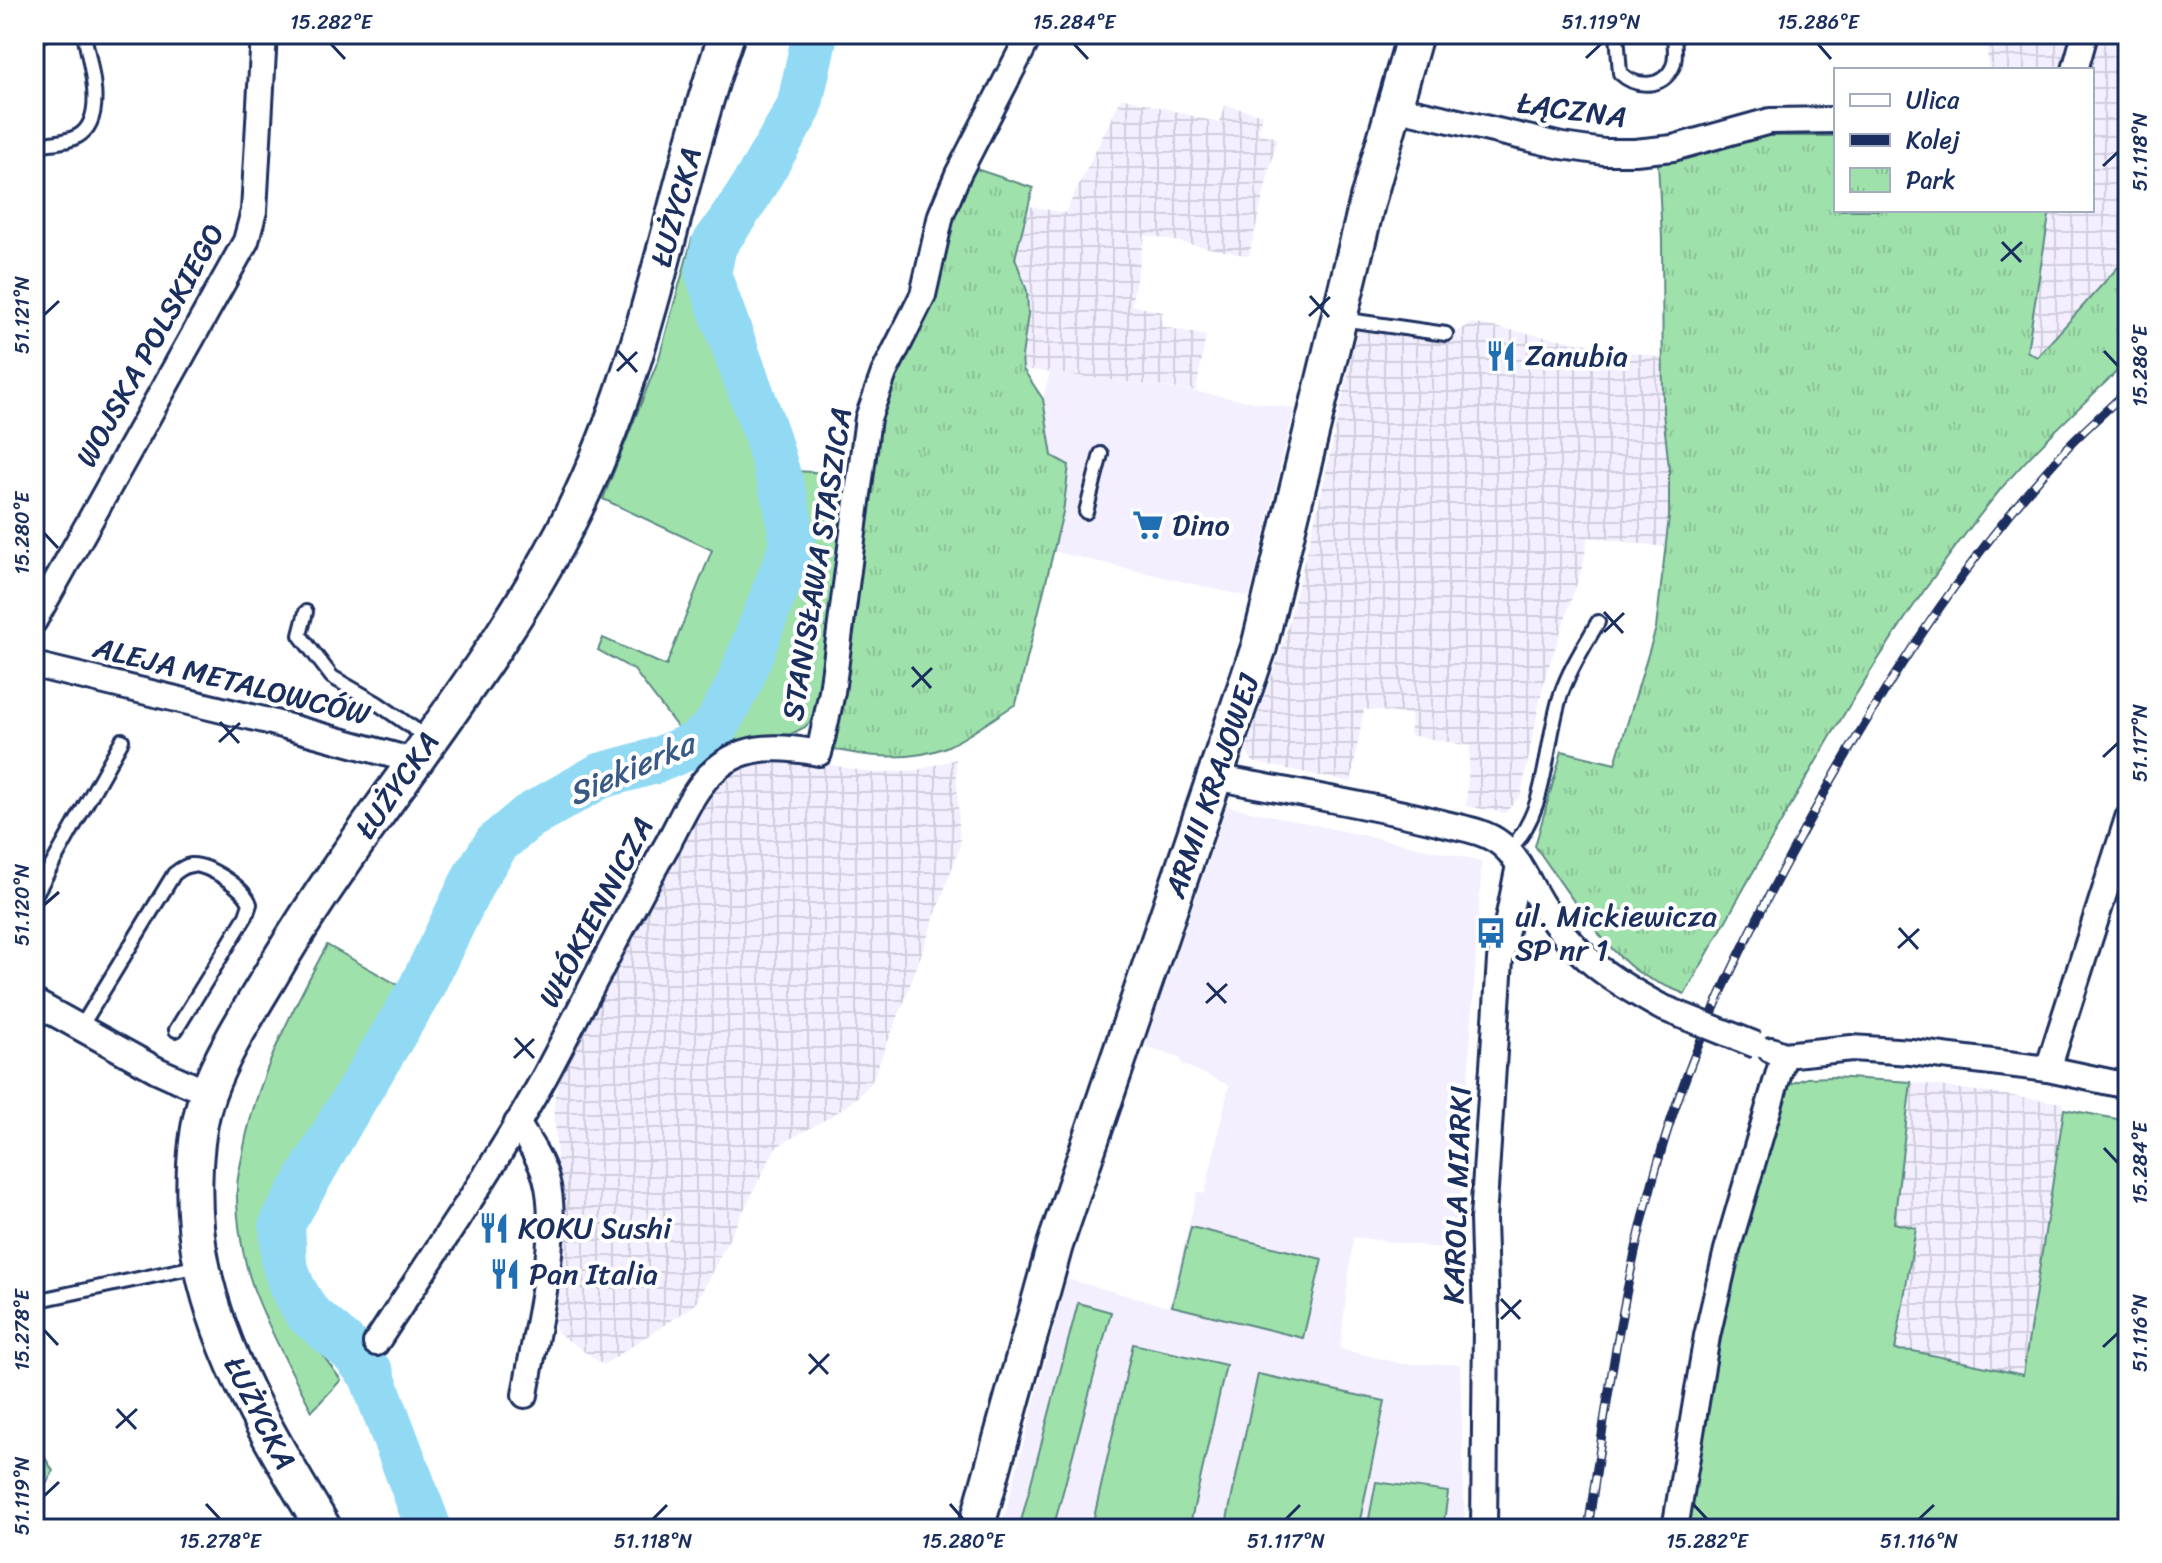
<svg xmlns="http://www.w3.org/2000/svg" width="2162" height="1563" viewBox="0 0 2162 1563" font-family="Sriracha,sans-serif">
  <defs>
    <pattern id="industrial-grid" width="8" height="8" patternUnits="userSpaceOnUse" patternTransform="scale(2)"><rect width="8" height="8" fill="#f3effe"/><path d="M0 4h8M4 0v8" fill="none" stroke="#d0cddc"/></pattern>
    <pattern id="park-tufts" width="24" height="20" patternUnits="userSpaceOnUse" patternTransform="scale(2)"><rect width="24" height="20" fill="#9fe1ab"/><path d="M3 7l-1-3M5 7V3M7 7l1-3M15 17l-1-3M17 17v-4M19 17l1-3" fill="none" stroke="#88c196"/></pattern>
  </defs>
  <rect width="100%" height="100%" fill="#fff"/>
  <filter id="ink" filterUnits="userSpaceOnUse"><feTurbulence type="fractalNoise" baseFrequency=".0125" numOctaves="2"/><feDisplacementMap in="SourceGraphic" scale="16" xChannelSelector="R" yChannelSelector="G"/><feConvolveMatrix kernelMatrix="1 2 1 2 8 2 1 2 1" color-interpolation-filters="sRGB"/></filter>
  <g filter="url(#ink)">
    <!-- built -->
    <g fill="#f3effe">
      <polygon points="1050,372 1197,392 1294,409 1249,597 1052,551 1063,512 1043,399"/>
      <polygon points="1227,806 1482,861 1457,1250 1353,1237 1340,1349 1403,1364 1460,1364 1465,1529 1001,1529 1067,1279 1169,1307 1197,1192 1205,1193 1229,1085 1182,1064 1180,1058 1145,1046"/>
    </g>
    <!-- industrial -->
    <g fill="url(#industrial-grid)">
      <polygon points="1985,34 2071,34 2062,70 1989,70"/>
      <polygon points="2097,34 2128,34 2128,256 2037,357 2026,351 2050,210 2092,210 2092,70 2080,70"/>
      <polygon points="1122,97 1219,123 1225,105 1263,115 1258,133 1277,138 1249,256 1145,235 1131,305 1163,312 1161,326 1206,336 1196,391 1023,369 1024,336 1015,258 1029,206 1065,213"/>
      <polygon points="1471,323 1664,358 1663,413 1669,468 1669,517 1664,547 1588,537 1583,565 1544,681 1521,795 1505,813 1466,806 1470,746 1409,735 1412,715 1364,709 1351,782 1253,762 1246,750 1284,641 1321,495 1358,327 1446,340"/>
      <polygon points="784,755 872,773 917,770 956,759 960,846 904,1002 871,1083 852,1102 828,1118 776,1147 695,1305 603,1365 557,1332 549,1306 561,1241 554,1100 559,1082 706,792 727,769"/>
      <polygon points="1911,1082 2063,1103 2024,1375 1914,1351 1895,1351 1916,1228 1894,1223"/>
    </g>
    <!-- green -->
    <g fill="#9fe1ab" stroke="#5d8884" stroke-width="2">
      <polygon points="692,239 699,251 699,289 761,452 777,504 781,532 775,571 755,610 725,689 704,719 684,736 634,670 598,650 603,638 666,666 712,550 603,499 659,358"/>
      <polygon points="794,471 849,474 830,643 815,717 805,727 791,734 712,757 743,700 800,562 803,526"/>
      <path d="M327,945L403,988L317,1139L273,1229L276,1273L290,1311L341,1380L312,1411C291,1371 270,1331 254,1290C243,1260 236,1220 237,1188C237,1177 241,1164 243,1152C256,1079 292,1010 327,945Z"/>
      <path d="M1831,1077L1911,1082L1894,1223L1916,1228L1895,1350L1913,1351L2023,1375L2064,1109L2128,1121V1469L2113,1529H1687C1713,1378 1736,1229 1790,1084L1807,1078Z"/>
      <polygon points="1191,1227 1322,1259 1303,1338 1172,1306"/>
      <polygon points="1078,1303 1111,1312 1053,1529 1019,1529"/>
      <polygon points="1133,1344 1226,1365 1189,1529 1122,1529 1093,1522"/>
      <polygon points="1258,1374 1385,1401 1358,1529 1225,1529"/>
      <polygon points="34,1439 53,1471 40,1496 34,1493 34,1478 37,1472 34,1469"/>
      <polygon points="1376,1482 1448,1492 1443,1529 1367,1529"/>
    </g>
    <!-- park -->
    <g fill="url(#park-tufts)" stroke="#5d8884" stroke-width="2">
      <path d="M1745,136H1836V210H2050L2027,351L2037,357L2128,256V361C2084,403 2039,444 2000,490C1874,643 1782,822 1685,994C1666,986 1645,979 1629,965C1593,934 1563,885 1535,846L1562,751L1615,764L1656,628L1669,517V468L1663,413L1662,238L1658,162Z"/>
      <path d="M973,168L1033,188L1015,258L1027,291L1028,314L1022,356L1023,369L1043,399L1052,456L1069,465L1063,512L1016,704C993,718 971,736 946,747C911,762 864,757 829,748L878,427L893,378L930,310L941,257L961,196Z"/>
    </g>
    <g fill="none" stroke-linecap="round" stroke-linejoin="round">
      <!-- river -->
      <polyline stroke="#92daf4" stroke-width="46" points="429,1529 371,1374 351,1350 307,1313 292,1287 284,1263 282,1224 344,1116 419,992 475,877 497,843 528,817 600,776 655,761 696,744 715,728 738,686 793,544 786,503 766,434 708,274 714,245 746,199 799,108 815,34"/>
      <defs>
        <g id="lane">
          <path d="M1617,34L1620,73C1636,88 1663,89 1673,66C1677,56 1674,44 1674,34"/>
          <polyline points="34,36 44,34"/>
          <path d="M34,145C48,143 65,143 78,136C108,118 89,62 84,34"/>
          <polyline points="1341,319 1446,334"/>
          <polyline points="1086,512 1101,454"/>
          <polyline points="306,612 300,635 332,677 377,703 429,739"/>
          <path d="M1509,850C1549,810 1544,746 1561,694C1570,668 1585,645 1598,622"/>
          <polyline points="34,897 122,740"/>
          <path d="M81,1027L174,874C179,870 184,866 191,865C208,864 245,888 250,904L246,916L176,1030"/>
          <polyline points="49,1298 199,1266"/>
        </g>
        <g id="street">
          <polyline points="2075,70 2085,34"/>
          <polyline points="1394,107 1562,146 1604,152 1635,152 1673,148 1770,121 1836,120"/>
          <polyline points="34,621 246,241 254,211 264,34"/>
          <polyline points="34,665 264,720 414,761"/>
          <path d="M1215,777C1289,792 1364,804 1438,822C1459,828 1484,830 1501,844C1520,859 1529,885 1542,905C1577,957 1606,977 1661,1007"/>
          <polyline points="34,1002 157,1070 208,1093"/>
          <polyline points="1771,1050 1784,1055 1852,1048 1911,1052 2048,1069 2128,1086"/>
          <polyline points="2048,1069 2128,818"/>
          <path d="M517,1123C528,1141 540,1158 546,1178C562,1233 534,1338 525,1395"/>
          <path d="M376,1343C433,1255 494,1168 545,1076C586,999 624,921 667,845C681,820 693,788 716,769C745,743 783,746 819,753L832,692L868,418L884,373L923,295L941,215L958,174L1030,34"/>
          <polyline points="1484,1529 1486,1321 1483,1219 1500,960 1519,865"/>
          <polyline points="1675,1529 1707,1336 1727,1250 1784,1055"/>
        </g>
        <g id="secondary">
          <path d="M324,1529C274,1446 222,1362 202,1266C191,1216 191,1141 208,1093C223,1050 256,1001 279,961C374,802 503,663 582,494C651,348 674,186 727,34"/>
          <polyline points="976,1529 1055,1245 1259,647 1368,199 1415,34"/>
        </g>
      </defs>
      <!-- lane casing -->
      <use href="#lane" stroke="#1b2f5e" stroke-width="18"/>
      <!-- street casing -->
      <use href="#street" stroke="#1b2f5e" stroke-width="30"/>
      <!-- secondary casing -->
      <use href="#secondary" stroke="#1b2f5e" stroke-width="40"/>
      <!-- lane -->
      <use href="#lane" stroke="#fff" stroke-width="12"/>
      <!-- street -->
      <use href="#street" stroke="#fff" stroke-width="24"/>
      <!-- secondary -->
      <use href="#secondary" stroke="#fff" stroke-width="34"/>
      <defs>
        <path id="rail" d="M1588,1529C1607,1398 1625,1269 1664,1142C1693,1046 1738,953 1785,865C1864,717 1953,571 2067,448C2086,428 2108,409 2128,390"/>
      </defs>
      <!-- rail casing -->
      <use href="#rail" stroke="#1b2f5e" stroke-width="9"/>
      <!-- rail -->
      <use href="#rail" stroke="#fff" stroke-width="6" stroke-dasharray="18" stroke-linecap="butt"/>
      <defs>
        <polyline id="street-bridge" points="1661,1007 1756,1045"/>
      </defs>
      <!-- street-bridge casing -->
      <use href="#street-bridge" stroke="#1b2f5e" stroke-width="30" stroke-linecap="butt"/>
      <!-- street-bridge -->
      <use href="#street-bridge" stroke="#fff" stroke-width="24"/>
    </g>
  </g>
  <!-- ticks -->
  <path fill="none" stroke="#1b2f5e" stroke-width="3" d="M331,44L345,59M1074,44L1088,59M1818,44L1831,59M1586,58L1601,44M2103,166L2118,152M2002,242L2021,262M2001,261L2022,242M1310,296L1329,317M44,315L59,301M1309,316L1330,297M618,351L637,372M2104,351L2118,366M617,371L637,352M44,533L58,548M1604,612L1623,633M1604,632L1624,613M912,667L931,688M912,687L932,668M220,722L239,743M219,742L240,723M2103,757L2118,743M44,905L59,892M1899,928L1918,949M1898,948L1919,929M1207,983L1226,1003M1206,1003L1227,984M515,1038L534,1058M514,1058L534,1039M2104,1148L2118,1163M1501,1299L1520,1319M1501,1319L1521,1300M44,1330L58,1345M2103,1347L2118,1333M809,1354L828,1374M809,1374L829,1354M117,1409L136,1429M116,1428L137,1409M44,1496L59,1482M206,1504L220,1519M950,1504L963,1519M1693,1504L1707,1519M653,1519L667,1505M1286,1519L1300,1505M1919,1519L1934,1505"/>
  <!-- icons -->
  <defs>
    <symbol id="restaurant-bare" viewBox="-9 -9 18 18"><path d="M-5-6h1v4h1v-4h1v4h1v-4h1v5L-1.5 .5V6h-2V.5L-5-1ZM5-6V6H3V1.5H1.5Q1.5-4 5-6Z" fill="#1f6fb2" stroke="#fff" stroke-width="2.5" paint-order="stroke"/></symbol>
    <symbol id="supermarket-bare" viewBox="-9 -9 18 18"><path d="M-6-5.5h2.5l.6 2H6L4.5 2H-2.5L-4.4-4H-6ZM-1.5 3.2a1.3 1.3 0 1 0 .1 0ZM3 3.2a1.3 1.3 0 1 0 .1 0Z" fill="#1f6fb2" stroke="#fff" stroke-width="2.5" paint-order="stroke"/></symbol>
    <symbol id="bus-bare" viewBox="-9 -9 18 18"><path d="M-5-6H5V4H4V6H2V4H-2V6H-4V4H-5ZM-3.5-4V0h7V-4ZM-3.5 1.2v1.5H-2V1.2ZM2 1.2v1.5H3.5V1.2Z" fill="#1f6fb2" stroke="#fff" stroke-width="2.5" paint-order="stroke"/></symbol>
  </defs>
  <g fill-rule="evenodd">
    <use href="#restaurant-bare" x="1479" y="334" width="44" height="44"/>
    <use href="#supermarket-bare" x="1126" y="503" width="44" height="44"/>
    <use href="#bus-bare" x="1469" y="911" width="44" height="44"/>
    <use href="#restaurant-bare" x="472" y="1206" width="44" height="44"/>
    <use href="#restaurant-bare" x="483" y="1252" width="44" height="44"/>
  </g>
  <g text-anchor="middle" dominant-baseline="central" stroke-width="8" stroke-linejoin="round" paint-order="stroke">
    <!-- street labels -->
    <g font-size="30" fill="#1b2f5e" stroke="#fff">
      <text transform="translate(1572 110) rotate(8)">ŁĄCZNA</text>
      <text transform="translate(676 207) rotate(-75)">ŁUŻYCKA</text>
      <text transform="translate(150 345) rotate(-61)">WOJSKA POLSKIEGO</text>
      <text transform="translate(817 564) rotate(-81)">STANISŁAWA STASZICA</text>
      <text transform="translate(232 681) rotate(14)">ALEJA METALOWCÓW</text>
      <text transform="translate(397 785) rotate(-55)">ŁUŻYCKA</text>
      <text transform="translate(1212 786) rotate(-71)">ARMII KRAJOWEJ</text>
      <text transform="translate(596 912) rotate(-62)">WŁÓKIENNICZA</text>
      <text transform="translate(1457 1195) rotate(-88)">KAROLA MIARKI</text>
      <text transform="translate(260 1413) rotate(63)">ŁUŻYCKA</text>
    </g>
    <!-- poi labels -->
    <g font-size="30" fill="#1b2f5e" stroke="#fff" text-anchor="start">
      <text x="1525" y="356">Zanubia</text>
      <text x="1172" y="525">Dino</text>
      <text x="1515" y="916">ul. Mickiewicza<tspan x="1515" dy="34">SP nr 1</tspan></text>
      <text x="518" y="1228">KOKU Sushi</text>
      <text x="529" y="1274">Pan Italia</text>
    </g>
    <!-- water labels -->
    <g font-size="32" font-style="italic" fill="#395a84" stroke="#fff">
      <text transform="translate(631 769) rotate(-24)">Siekierka</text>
    </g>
  </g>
  <!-- margin -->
  <rect width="2162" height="1563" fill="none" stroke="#fff" stroke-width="88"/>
  <!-- legend -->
  <rect x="1834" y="68" width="260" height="144" fill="#ffffff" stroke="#a4acbf" stroke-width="2"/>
  <rect x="1850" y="94" width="40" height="12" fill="#ffffff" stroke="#a4acbf" stroke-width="2"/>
  <text x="1906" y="108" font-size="24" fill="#1b2f5e">Ulica</text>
  <rect x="1850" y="134" width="40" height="12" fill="#1b2f5e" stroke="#a4acbf" stroke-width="2"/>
  <text x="1906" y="148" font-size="24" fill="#1b2f5e">Kolej</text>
  <rect x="1850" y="168" width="40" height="24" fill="url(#park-tufts)" stroke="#a4acbf" stroke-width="2"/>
  <text x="1906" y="188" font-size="24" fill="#1b2f5e">Park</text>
  <rect x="44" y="44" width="2074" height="1475" fill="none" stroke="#1b2f5e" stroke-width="3"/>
  <g font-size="20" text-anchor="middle" fill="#1b2f5e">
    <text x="331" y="29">15.282°E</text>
    <text x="1074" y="29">15.284°E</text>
    <text x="1601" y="29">51.119°N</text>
    <text x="1818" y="29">15.286°E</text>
    <text transform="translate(2140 152) rotate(-90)" y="7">51.118°N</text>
    <text transform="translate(22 315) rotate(-90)" y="7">51.121°N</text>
    <text transform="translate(2140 366) rotate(-90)" y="7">15.286°E</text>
    <text transform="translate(22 533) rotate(-90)" y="7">15.280°E</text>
    <text transform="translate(2140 743) rotate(-90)" y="7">51.117°N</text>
    <text transform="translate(22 905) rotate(-90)" y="7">51.120°N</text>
    <text transform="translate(2140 1163) rotate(-90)" y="7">15.284°E</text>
    <text transform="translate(22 1330) rotate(-90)" y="7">15.278°E</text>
    <text transform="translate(2140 1333) rotate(-90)" y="7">51.116°N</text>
    <text transform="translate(22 1496) rotate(-90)" y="7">51.119°N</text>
    <text x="220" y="1548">15.278°E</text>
    <text x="653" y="1548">51.118°N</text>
    <text x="963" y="1548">15.280°E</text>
    <text x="1286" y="1548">51.117°N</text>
    <text x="1707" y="1548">15.282°E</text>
    <text x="1919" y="1548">51.116°N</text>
  </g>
</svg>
